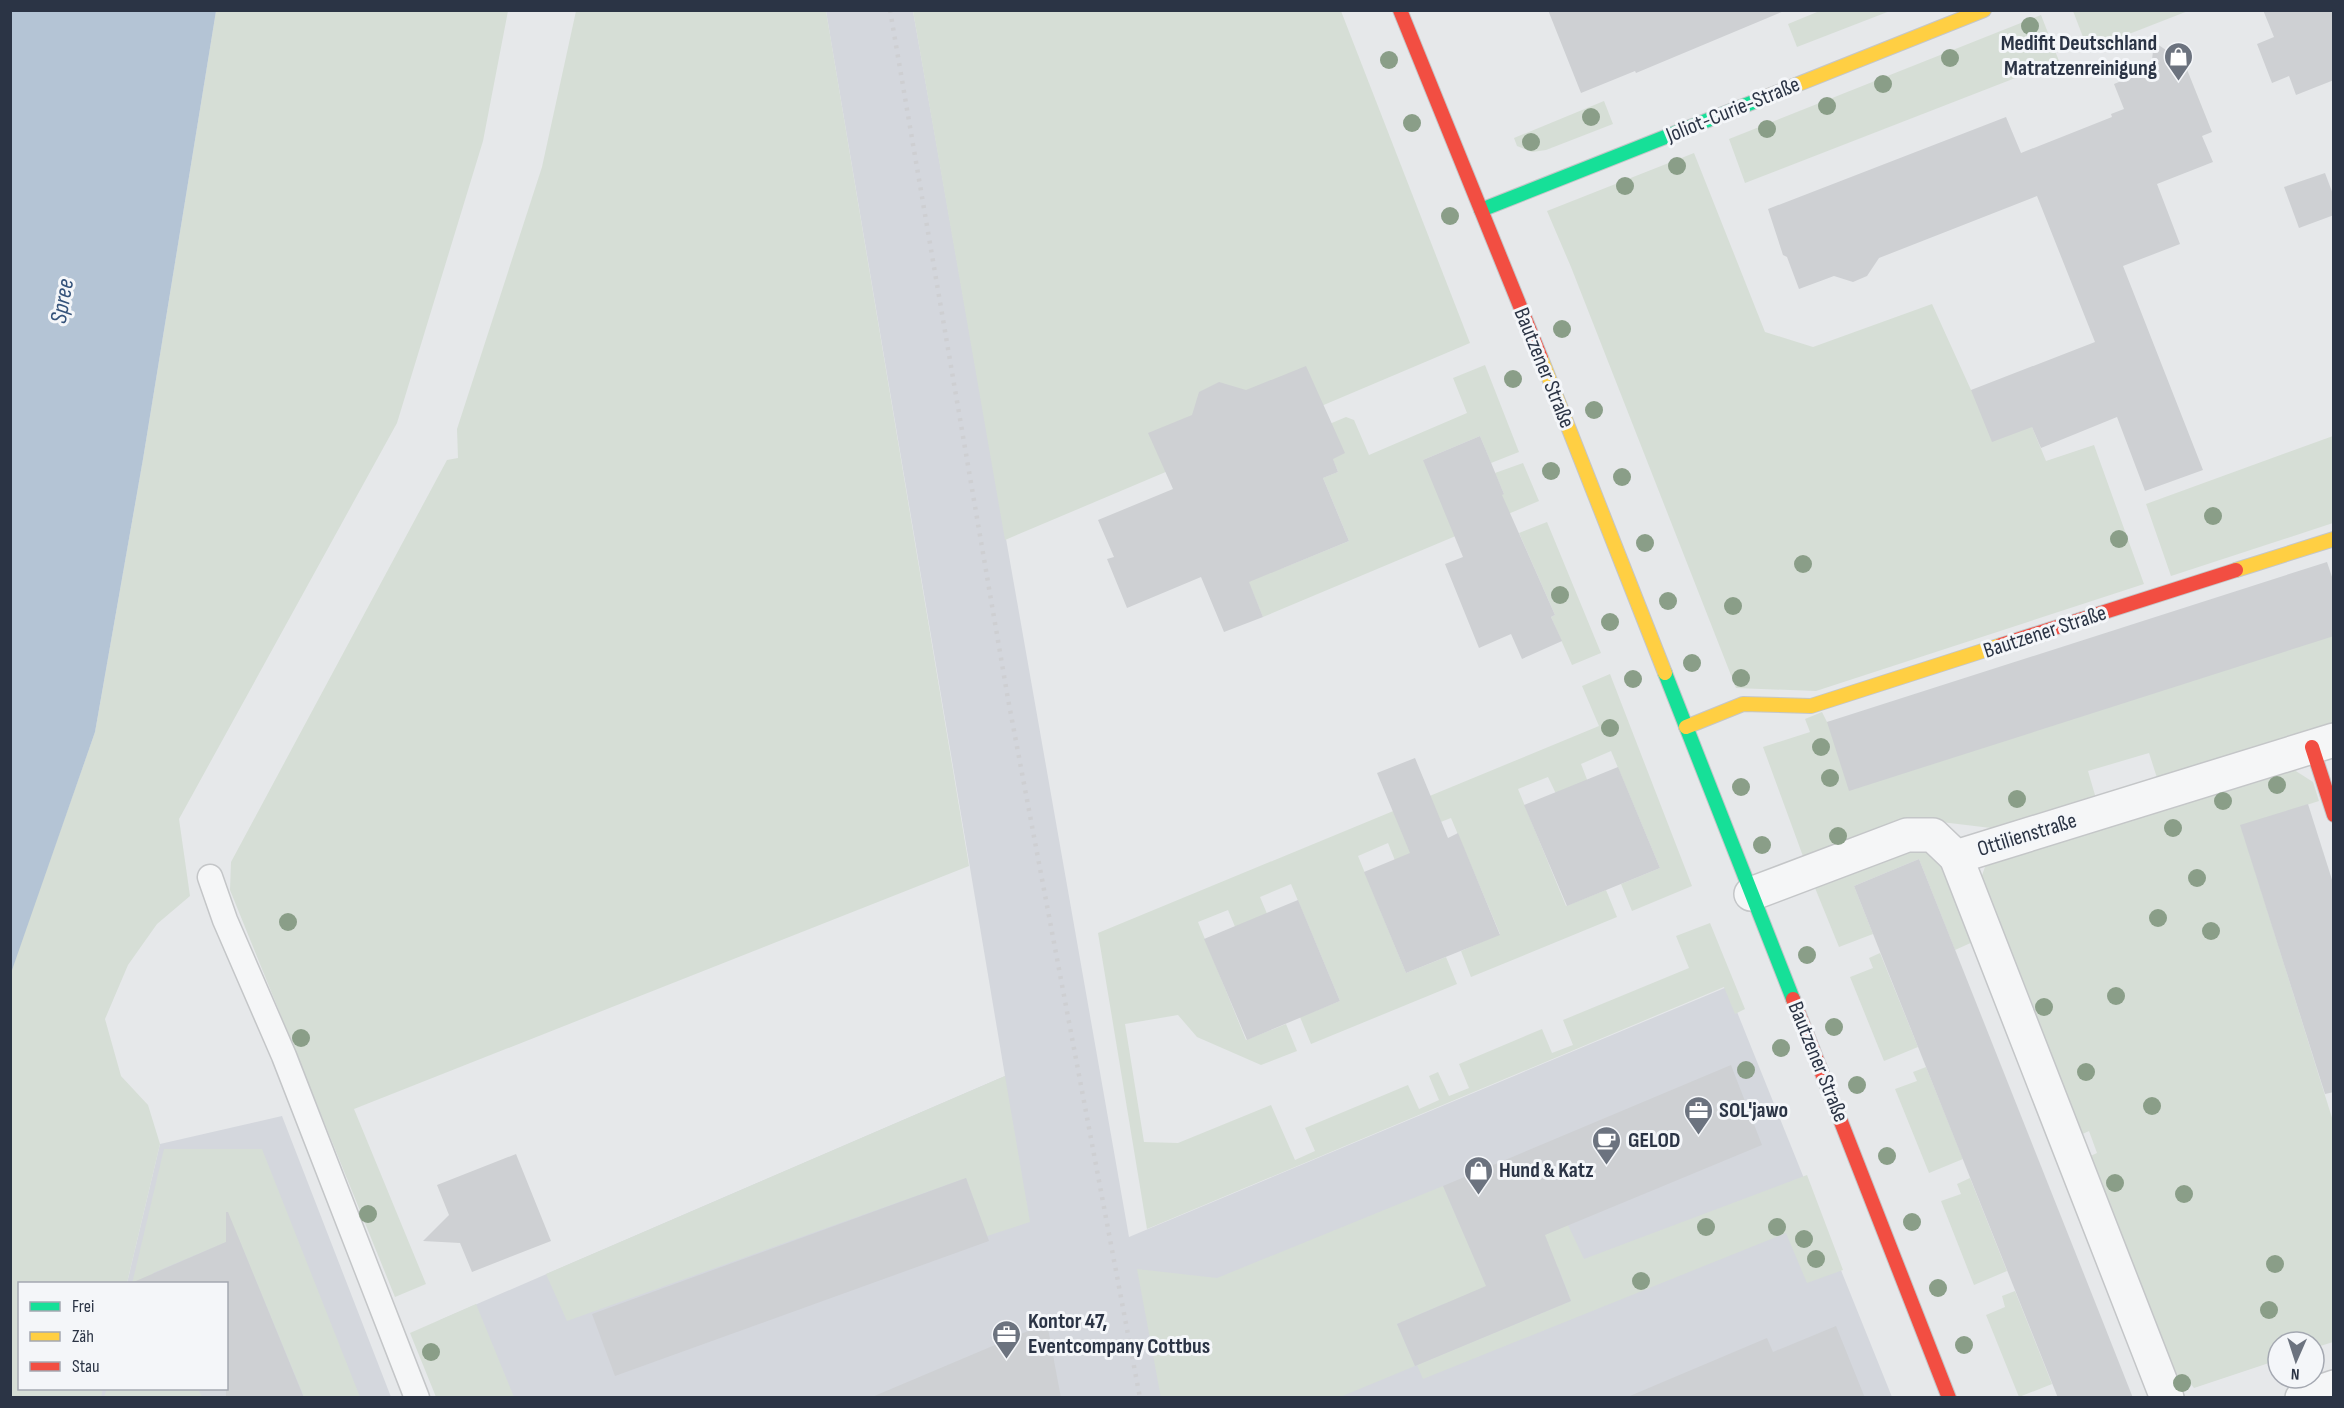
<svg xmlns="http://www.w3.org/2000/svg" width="2344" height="1408" viewBox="0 0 2344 1408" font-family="'Sofia Sans Condensed',sans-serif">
  <rect width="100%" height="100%" fill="#e6e8ea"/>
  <!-- built -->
  <g fill="#d4d7dd">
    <polygon points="826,11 913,11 1129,1237 1727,987 1892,1397 471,1397 440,1320 1005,1076"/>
    <polygon points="282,1116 391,1397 100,1398 102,1389 226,1388 226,1284 127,1283 160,1144"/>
  </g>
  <!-- green -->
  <g fill="#d6ded6">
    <polygon points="1822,10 1890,10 1890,11 1797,47 1788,24"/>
    <polygon points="216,11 508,11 483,141 397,423 179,819 190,896 157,924 128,965 105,1019 121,1076 148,1105 160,1144 127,1283 20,1284 20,1388 103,1389 101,1397 11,1397 10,973 95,732 143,459"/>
    <polygon points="576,11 826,11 969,866 354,1109 426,1284 395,1297 230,890 231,862 447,460 458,458 457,429 542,167"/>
    <polygon points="913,11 1341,11 1470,343 1005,540"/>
    <polygon points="2073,11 2073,10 2188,11 2088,50"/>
    <polygon points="2041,15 2059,61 1745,183 1729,139"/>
    <polygon points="1604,101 1613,124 1546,150 1532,152 1517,146 1514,138"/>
    <polygon points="1694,153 1765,332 1813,347 1932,304 1971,390 2032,427 2046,461 2094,445 2144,584 1816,691 1736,688 1571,267 1547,211"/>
    <polygon points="1485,365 1519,452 1491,463 1480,436 1423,460 1504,494 1495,473 1523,463 1539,501 1263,617 1246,576 1283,568 1349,541 1323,478 1338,472 1320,428 1346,417 1354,420 1369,455 1467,413 1453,378"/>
    <polygon points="2333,436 2333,523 2171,576 2146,504"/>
    <polygon points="1547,522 1601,653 1572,665 1551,617 1555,615 1519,533"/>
    <polygon points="2333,636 2334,724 2159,784 2149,753 2088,771 2097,802 2008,830 1941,822 1804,859 1763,747 1810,732 1805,719 1822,712 1827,722"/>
    <polygon points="1610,674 1692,886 1632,911 1621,884 1660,868 1611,751 1581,764 1588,782 1557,796 1548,777 1518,789 1566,906 1606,890 1617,917 1471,977 1461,951 1500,934 1451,818 1420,830 1427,846 1396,863 1388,843 1358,856 1406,973 1446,957 1457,984 1311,1044 1300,1017 1340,1001 1291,884 1260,897 1268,916 1236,929 1228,910 1198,922 1246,1040 1286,1024 1297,1051 1261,1065 1197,1037 1178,1015 1125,1024 1144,1142 1178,1143 1271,1105 1295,1160 1315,1151 1305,1128 1408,1085 1419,1109 1439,1100 1429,1076 1438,1072 1449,1096 1469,1088 1459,1064 1542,1029 1552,1053 1573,1045 1563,1020 1689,968 1676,936 1710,923 1745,1009 1735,1014 1724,987 1147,1229 1098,933 1599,726 1582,686"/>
    <polygon points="2288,766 2313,782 2319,801 2241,826 2333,1121 2333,1342 2314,1348 2314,1342 2278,1342 2278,1360 2194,1388 2185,1377 2166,1373 2084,1159 2097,1153 2089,1131 2076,1137 1979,884 1986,864"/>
    <polygon points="1924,846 1942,860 1975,941 1955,950 1919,859 1854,886 1873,934 1839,947 1813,883"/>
    <polygon points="1880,953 1918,1047 1884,1061 1850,977 1873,968 1869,958"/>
    <polygon points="1926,1067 1963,1159 1929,1173 1895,1089 1917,1081 1913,1072"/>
    <polygon points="1005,1076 1030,1222 987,1236 966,1178 567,1321 546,1274"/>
    <polygon points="164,1149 262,1149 360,1397 304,1397 238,1237 153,1273 157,1283 132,1284"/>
    <polygon points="1807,1175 1843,1270 1807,1283 1786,1233 1423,1379 1417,1365 1571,1301 1558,1267 1441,1305 1397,1324 1415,1366 1340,1397 1161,1398 1137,1269 1217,1278 1443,1186 1476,1262 1568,1225 1584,1259"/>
    <polygon points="1970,1178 2007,1271 1974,1285 1941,1201 1961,1194 1957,1184"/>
    <polygon points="2015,1291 2052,1384 2019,1397 1986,1315 2005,1307 2002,1296"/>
    <polygon points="476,1304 514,1397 436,1397 410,1333"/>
    <polygon points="107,1388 198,1389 202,1397 104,1397"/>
  </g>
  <!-- water -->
  <polygon fill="#b4c4d5" points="11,10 216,11 143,459 95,732 11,973"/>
  <!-- building -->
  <g fill="#ced0d3">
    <polygon points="1548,10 1784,10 1784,11 1636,73 1635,71 1581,93"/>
    <polygon points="2263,10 2334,10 2334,80 2296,95 2289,76 2272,83 2257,44 2274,37"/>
    <polygon points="2154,42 2184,62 2212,132 2202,136 2213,162 2157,184 2180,244 2123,266 2203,470 2145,491 2117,417 2041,448 2032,427 1992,442 1971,390 2095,342 2037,196 1879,258 1867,276 1853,282 1834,276 1799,289 1787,257 1783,255 1768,209 2006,117 2021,153 2112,117 2111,114 2124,109 2114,84 2151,69"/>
    <polygon points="2325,173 2334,197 2334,215 2299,228 2284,187"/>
    <polygon points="1306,366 1345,453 1333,459 1338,472 1323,478 1349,541 1249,582 1263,617 1224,632 1201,577 1127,608 1107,559 1114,557 1098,520 1173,489 1148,433 1192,415 1199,392 1219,382 1246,390"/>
    <polygon points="1480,436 1504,494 1502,495 1555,615 1551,617 1562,641 1522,659 1511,634 1479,648 1445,564 1463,557 1423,460"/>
    <polygon points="2327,562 2334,583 2334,636 1849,791 1827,722"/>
    <polygon points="1415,758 1448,838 1458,833 1500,935 1406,973 1364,872 1410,853 1377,773"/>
    <polygon points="1618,767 1660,868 1567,906 1524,805"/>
    <polygon points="2308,804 2334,886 2334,1092 2325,1094 2240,825"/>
    <polygon points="1919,859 2099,1312 2133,1398 2058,1398 1877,944 1854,886"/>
    <polygon points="1298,900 1340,1001 1247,1040 1204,939"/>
    <polygon points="1731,1065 1762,1145 1545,1235 1571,1301 1415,1366 1397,1324 1486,1286 1443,1186"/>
    <polygon points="516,1154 551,1241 472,1272 460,1243 423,1241 449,1215 437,1185"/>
    <polygon points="966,1178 989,1241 615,1376 592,1314"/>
    <polygon points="226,1212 228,1212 304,1398 226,1398 226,1284 129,1284 226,1242"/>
    <polygon points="1047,1323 1061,1398 872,1398 872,1397"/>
    <polygon points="1836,1326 1865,1398 1625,1398 1767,1338 1773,1352"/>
  </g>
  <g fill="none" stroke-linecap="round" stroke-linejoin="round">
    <defs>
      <polyline id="lane" points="210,877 225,920 284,1056 417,1398"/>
      <g id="street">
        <polyline points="1956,857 2167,1398"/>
        <polyline points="1751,894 1907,835 1933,835 1956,857 2334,740"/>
        <polyline points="2302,1398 2334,1387"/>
      </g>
      <g id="fast">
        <polyline points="1481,210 1761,99"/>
        <polyline points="1665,673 1793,999"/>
      </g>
      <g id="slow">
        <polyline points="1761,99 1984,10"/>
        <polyline points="1541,358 1665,673"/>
        <polyline points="2236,570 2334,539"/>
        <polyline points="1686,727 1743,704 1811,706 2001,645"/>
      </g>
      <g id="jam">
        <polyline points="1400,10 1541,358"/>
        <polyline points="2001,645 2236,570"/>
        <polyline points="2312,747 2334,815"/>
        <polyline points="1793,999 1949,1398"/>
      </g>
    </defs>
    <!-- lane casing -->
    <use href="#lane" stroke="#c4c6c8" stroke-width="27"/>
    <!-- street casing -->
    <use href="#street" stroke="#c4c6c8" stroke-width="36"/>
    <!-- fast casing -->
    <use href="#fast" stroke="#c4c6c8" stroke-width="16"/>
    <!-- slow casing -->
    <use href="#slow" stroke="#c4c6c8" stroke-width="16"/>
    <!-- jam casing -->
    <use href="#jam" stroke="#c4c6c8" stroke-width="16"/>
    <!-- lane -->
    <use href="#lane" stroke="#f5f6f7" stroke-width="24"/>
    <!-- street -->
    <use href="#street" stroke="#f5f6f7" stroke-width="33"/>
    <!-- fast -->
    <use href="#fast" stroke="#16e098" stroke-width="14"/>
    <!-- slow -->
    <use href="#slow" stroke="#ffcf43" stroke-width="14"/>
    <!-- jam -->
    <use href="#jam" stroke="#f24e42" stroke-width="14"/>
    <!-- rail -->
    <polyline stroke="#cecfd2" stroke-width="4.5" stroke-dasharray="3 6" stroke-linecap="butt" points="890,10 1008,699 1140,1398"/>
  </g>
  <!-- trees -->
  <g fill="#8a9e88">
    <circle cx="2030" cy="26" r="9"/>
    <circle cx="1950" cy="58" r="9"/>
    <circle cx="1389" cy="60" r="9"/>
    <circle cx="1883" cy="84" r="9"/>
    <circle cx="1827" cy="106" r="9"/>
    <circle cx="1591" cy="117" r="9"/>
    <circle cx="1412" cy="123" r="9"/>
    <circle cx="1767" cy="129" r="9"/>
    <circle cx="1531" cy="142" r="9"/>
    <circle cx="1677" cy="166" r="9"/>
    <circle cx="1625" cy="186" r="9"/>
    <circle cx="1450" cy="216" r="9"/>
    <circle cx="1562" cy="329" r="9"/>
    <circle cx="1513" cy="379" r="9"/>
    <circle cx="1594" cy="410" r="9"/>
    <circle cx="1551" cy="471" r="9"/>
    <circle cx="1622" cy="477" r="9"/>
    <circle cx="2213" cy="516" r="9"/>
    <circle cx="2119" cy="539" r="9"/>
    <circle cx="1645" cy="543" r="9"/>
    <circle cx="1803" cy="564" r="9"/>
    <circle cx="1560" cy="595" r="9"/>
    <circle cx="1668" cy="601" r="9"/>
    <circle cx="1733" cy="606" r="9"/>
    <circle cx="1610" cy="622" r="9"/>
    <circle cx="1692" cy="663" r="9"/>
    <circle cx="1741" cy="678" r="9"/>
    <circle cx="1633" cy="679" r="9"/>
    <circle cx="1610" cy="728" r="9"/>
    <circle cx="1821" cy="747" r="9"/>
    <circle cx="1830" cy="778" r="9"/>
    <circle cx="2277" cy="785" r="9"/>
    <circle cx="1741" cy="787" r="9"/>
    <circle cx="2017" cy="799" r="9"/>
    <circle cx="2223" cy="801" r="9"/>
    <circle cx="2173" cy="828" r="9"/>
    <circle cx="1838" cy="836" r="9"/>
    <circle cx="1762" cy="845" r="9"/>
    <circle cx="2197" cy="878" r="9"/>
    <circle cx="2158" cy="918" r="9"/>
    <circle cx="288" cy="922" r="9"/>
    <circle cx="2211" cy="931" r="9"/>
    <circle cx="1807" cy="955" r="9"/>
    <circle cx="2116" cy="996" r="9"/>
    <circle cx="2044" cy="1007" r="9"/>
    <circle cx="1834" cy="1027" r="9"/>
    <circle cx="301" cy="1038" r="9"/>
    <circle cx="1781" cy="1048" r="9"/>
    <circle cx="1746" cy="1070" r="9"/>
    <circle cx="2086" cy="1072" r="9"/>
    <circle cx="1857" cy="1085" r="9"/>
    <circle cx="2152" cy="1106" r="9"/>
    <circle cx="1887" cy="1156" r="9"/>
    <circle cx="2115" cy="1183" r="9"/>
    <circle cx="2184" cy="1194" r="9"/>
    <circle cx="368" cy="1214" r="9"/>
    <circle cx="1912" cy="1222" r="9"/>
    <circle cx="1706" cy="1227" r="9"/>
    <circle cx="1777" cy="1227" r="9"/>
    <circle cx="1804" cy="1239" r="9"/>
    <circle cx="1816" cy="1259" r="9"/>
    <circle cx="2275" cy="1264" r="9"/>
    <circle cx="1641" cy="1281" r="9"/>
    <circle cx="1938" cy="1288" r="9"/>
    <circle cx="2269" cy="1310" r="9"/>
    <circle cx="1964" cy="1345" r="9"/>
    <circle cx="431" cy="1352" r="9"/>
    <circle cx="2182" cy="1383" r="9"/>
  </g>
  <!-- icons -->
  <defs>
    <symbol id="shop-pin" viewBox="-11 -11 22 30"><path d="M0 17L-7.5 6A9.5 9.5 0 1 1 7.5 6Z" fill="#6c737f" stroke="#f4f6f9"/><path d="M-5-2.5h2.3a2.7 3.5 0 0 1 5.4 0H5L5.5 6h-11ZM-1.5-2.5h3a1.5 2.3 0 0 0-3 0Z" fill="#fff"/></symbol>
    <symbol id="office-pin" viewBox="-11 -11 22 30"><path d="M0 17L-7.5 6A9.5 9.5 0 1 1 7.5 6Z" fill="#6c737f" stroke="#f4f6f9"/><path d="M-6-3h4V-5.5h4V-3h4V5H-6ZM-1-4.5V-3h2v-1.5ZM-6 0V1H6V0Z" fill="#fff"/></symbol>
    <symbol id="cafe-pin" viewBox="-11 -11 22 30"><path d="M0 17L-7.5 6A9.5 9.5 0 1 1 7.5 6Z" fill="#6c737f" stroke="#f4f6f9"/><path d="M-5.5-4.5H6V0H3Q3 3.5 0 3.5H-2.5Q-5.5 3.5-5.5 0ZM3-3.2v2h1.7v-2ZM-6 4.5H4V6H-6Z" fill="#fff"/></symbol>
  </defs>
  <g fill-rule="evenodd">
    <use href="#shop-pin" x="2162" y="40" width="33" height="45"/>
    <use href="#office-pin" x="1682" y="1094" width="33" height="45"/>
    <use href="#cafe-pin" x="1590" y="1124" width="33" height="45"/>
    <use href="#shop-pin" x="1462" y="1154" width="33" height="45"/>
    <use href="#office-pin" x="990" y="1318" width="33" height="45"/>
  </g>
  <g text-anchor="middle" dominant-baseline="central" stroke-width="6" stroke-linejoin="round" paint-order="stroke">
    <!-- poi labels -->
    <g font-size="22" font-weight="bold" fill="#2b3445" stroke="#f4f6f9" text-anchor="start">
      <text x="2157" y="43" text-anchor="end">Medifit Deutschland<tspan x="2157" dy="25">Matratzenreinigung</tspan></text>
      <text x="1719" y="1110">SOL'jawo</text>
      <text x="1628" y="1140">GELOD</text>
      <text x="1499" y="1170">Hund &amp; Katz</text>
      <text x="1028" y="1321">Kontor 47,<tspan x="1028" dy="25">Eventcompany Cottbus</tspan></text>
    </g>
    <!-- street labels -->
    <g font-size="22" fill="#2b3445" stroke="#f4f6f9">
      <text transform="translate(1733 110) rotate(-22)">Joliot-Curie-Straße</text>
      <text transform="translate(1544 368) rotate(68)">Bautzener Straße</text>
      <text transform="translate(2045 632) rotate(-18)">Bautzener Straße</text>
      <text transform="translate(2027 835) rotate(-17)">Ottilienstraße</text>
      <text transform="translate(1818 1062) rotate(68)">Bautzener Straße</text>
    </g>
    <!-- water labels -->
    <g font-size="24" font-style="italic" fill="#34527a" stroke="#f4f6f9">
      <text transform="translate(62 301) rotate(-80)">Spree</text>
    </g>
  </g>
  <!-- border -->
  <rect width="2344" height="1408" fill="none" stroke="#2b3445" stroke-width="24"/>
  <!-- legend -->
  <rect x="18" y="1282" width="210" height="108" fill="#f4f6f9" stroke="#a4a8b1" stroke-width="1.5"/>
  <rect x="30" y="1302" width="30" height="9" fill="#16e098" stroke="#a4a8b1" stroke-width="1.5"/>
  <text x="72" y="1312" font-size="18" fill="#2b3445">Frei</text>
  <rect x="30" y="1332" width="30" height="9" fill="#ffcf43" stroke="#a4a8b1" stroke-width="1.5"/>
  <text x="72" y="1342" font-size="18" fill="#2b3445">Zäh</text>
  <rect x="30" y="1362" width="30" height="9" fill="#f24e42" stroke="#a4a8b1" stroke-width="1.5"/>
  <text x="72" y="1372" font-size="18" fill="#2b3445">Stau</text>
  <!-- north arrow -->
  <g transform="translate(2296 1360) rotate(183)"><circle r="28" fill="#f4f6f9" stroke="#a4a8b1" stroke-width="1.5"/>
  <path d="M0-4.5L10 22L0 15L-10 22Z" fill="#6c737f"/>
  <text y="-9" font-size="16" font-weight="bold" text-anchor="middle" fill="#2b3445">N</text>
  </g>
</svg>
